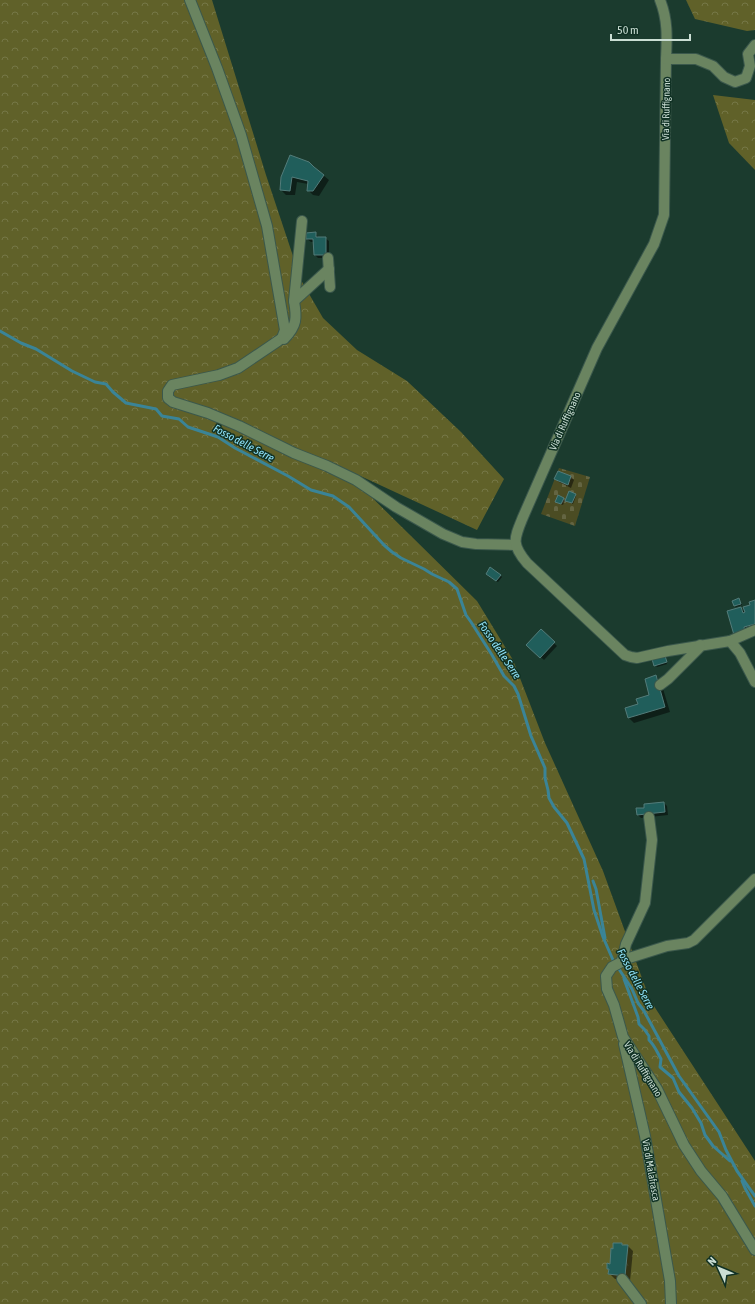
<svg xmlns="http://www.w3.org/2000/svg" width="755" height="1304" viewBox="0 0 755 1304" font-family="'Asap Condensed',sans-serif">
  <defs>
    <pattern id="forest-crowns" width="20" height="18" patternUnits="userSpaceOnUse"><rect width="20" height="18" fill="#606129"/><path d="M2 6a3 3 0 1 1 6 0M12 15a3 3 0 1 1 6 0" fill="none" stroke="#757747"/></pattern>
    <pattern id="cemetery-stones" width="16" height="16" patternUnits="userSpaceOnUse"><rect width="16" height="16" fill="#4b4c23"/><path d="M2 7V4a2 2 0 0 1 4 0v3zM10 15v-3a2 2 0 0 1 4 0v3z" fill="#646542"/></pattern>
  </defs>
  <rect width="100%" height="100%" fill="#1b3b2e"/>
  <!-- forest -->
  <g fill="url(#forest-crowns)">
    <polygon points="0,0 212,0 266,175 301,280 323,318 357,350 407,381 461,432 504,479 477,530 341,467 477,601 513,660 545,743 603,871 650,1000 755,1161 755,1304 0,1304"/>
    <polygon points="686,0 755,0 755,30 747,31 695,19"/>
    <polygon points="713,95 755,100 755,170 729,143"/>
  </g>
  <!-- cemetery -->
  <polygon fill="url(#cemetery-stones)" points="559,468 590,477 575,526 541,514"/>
  <!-- shadow -->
  <g fill="#0007">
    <polygon points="323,175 329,180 319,196 313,195 308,190 308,184 297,182 295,195 286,195 281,190 282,177"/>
    <polygon points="315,233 319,238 325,238 329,241 329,258 318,258 315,255 314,242 311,242 307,239"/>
    <polygon points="559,472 571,477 574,480 571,488 559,482 556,479"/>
    <polygon points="575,495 576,496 573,504 566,500"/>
    <polygon points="563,499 565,500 563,505 558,503"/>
    <polygon points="500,575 502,577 498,582 488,576"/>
    <polygon points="739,599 742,605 736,607 733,601"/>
    <polygon points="755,601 755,631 740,640 741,608 746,614"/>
    <polygon points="541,631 557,646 544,660 527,645"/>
    <polygon points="666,658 667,664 657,667 655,665"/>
    <polygon points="656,676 661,682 670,712 634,723 629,718 639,705 651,695"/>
    <polygon points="664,803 667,806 668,815 641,818 638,815 645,808"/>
    <polygon points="622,1244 624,1246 628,1246 633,1251 630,1281 615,1279 610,1274 610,1271 608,1269"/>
  </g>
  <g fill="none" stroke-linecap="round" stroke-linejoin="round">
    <!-- stream -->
    <g stroke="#3a8497" stroke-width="3">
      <polyline points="0,331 21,343 36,349 72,371 95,382 106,384 113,392 126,403 156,409 162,416 179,419 188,427 218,437 235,448 288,476 311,490 333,496 349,507 384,545 392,552 401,558 424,569 432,574 449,582 457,589 466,615 471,622 492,655 504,676 514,686 518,694 531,736 545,768 545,778 548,790 549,798 554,807 567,823 584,859 594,910 603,937 613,960 632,989 638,1003 644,1011 679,1076 719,1132 726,1150 737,1171 755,1196"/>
      <polyline points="593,881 596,889 605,938"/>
      <path d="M624,979L638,1017L639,1024L644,1029L649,1036V1040C655,1046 657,1052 661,1059L660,1067L673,1078L679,1092L692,1108L701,1123L705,1135L713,1146L730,1161"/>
      <polyline points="742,1181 745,1188 755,1206"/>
    </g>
  </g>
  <!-- building -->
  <g fill="#205e5b" stroke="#537c7a">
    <polygon points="290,155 309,162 314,167 324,175 313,191 307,191 308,181 292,177 290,191 280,190 281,177"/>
    <polygon points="316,232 316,237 326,237 326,255 314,255 313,239 306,239 306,233"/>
    <polygon points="558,471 571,476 568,485 554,479"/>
    <polygon points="569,491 576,494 572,503 565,501"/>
    <polygon points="558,495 564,498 561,504 555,502"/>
    <polygon points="490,567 501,575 496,581 486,574"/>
    <polygon points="739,598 741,604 734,606 732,601"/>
    <polygon points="755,600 755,624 744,627 745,632 734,635 727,611 741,607 743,613 745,612 743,607 750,605 749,602"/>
    <polygon points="541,629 555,642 540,658 526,645"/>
    <polygon points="665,656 667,662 654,666 652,659"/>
    <polygon points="656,675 665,707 628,718 625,708 638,704 636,699 649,695 645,679"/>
    <polygon points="664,802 665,812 637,815 636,808 644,808 644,804"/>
    <polygon points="613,1243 622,1243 622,1245 628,1245 625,1276 608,1274 609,1269 607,1269 607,1263 610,1264 611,1248 613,1249"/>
  </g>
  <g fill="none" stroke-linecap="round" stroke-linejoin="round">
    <defs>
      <g id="minor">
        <polyline points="190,0 217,68 241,135 267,226 285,330 282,338 278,341 238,368 219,375 172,385 168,391 168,398 173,402 208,413 239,426 294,453 327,466 356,480 396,507 443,534 462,542 476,544 515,545"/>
        <path d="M660,0C668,20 667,38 666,59L664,215L654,244L597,348L523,517C514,539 511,544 527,563L625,655L631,657L637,658L668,651L730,641L740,653L755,682"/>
        <polyline points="666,59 696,59 713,66 724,77 735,82 746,78 750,66 748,54 755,45"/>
        <polyline points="328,258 330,287"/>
        <polyline points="294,301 302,221"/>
        <path d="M284,339C297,326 297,318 294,301L329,269"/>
        <polyline points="730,641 755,630"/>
        <polyline points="660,685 668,679 699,648 700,645"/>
        <polyline points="755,879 694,940 688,943 667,946 629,958 612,967 606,976 607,989 614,1005 623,1037 657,1089 684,1145 701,1171 722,1196 755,1250"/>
        <polyline points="622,961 626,944 645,903 652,840 649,817"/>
        <polyline points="624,1044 645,1136 670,1281 671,1304"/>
        <polyline points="622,1279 641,1304"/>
      </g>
    </defs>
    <!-- minor casing -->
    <use href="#minor" stroke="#3b584c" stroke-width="12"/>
    <!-- minor -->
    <use href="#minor" stroke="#6a8460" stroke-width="10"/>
  </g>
  <g text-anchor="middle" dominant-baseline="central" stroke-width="3" stroke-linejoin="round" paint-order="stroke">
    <!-- street labels -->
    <g font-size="10" fill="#cbded4" stroke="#103124">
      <text transform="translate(666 109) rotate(-89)">Via di Ruffignano</text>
      <text transform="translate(565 421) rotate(-66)">Via di Ruffignano</text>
      <text transform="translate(643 1069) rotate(58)">Via di Ruffignano</text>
      <text transform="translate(651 1170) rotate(80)">Via di Malafrasca</text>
    </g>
    <!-- water labels -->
    <g font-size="11" font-style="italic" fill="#91e4fb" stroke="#103124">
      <text transform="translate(244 443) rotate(28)">Fosso delle Serre</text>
      <text transform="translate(500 650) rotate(56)">Fosso delle Serre</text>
      <text transform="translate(636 979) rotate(62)">Fosso delle Serre</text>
    </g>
  </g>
  <!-- north arrow -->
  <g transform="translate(719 1268) rotate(314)" stroke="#103124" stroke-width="3" paint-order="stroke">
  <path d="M0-3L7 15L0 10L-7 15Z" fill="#cbded4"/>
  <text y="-6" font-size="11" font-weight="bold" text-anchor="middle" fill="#cbded4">N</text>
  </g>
  <!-- scale -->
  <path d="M611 34v6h79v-6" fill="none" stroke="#cbded4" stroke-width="2"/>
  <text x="617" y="34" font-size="12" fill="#cbded4" stroke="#103124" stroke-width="3" paint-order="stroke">50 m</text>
</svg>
